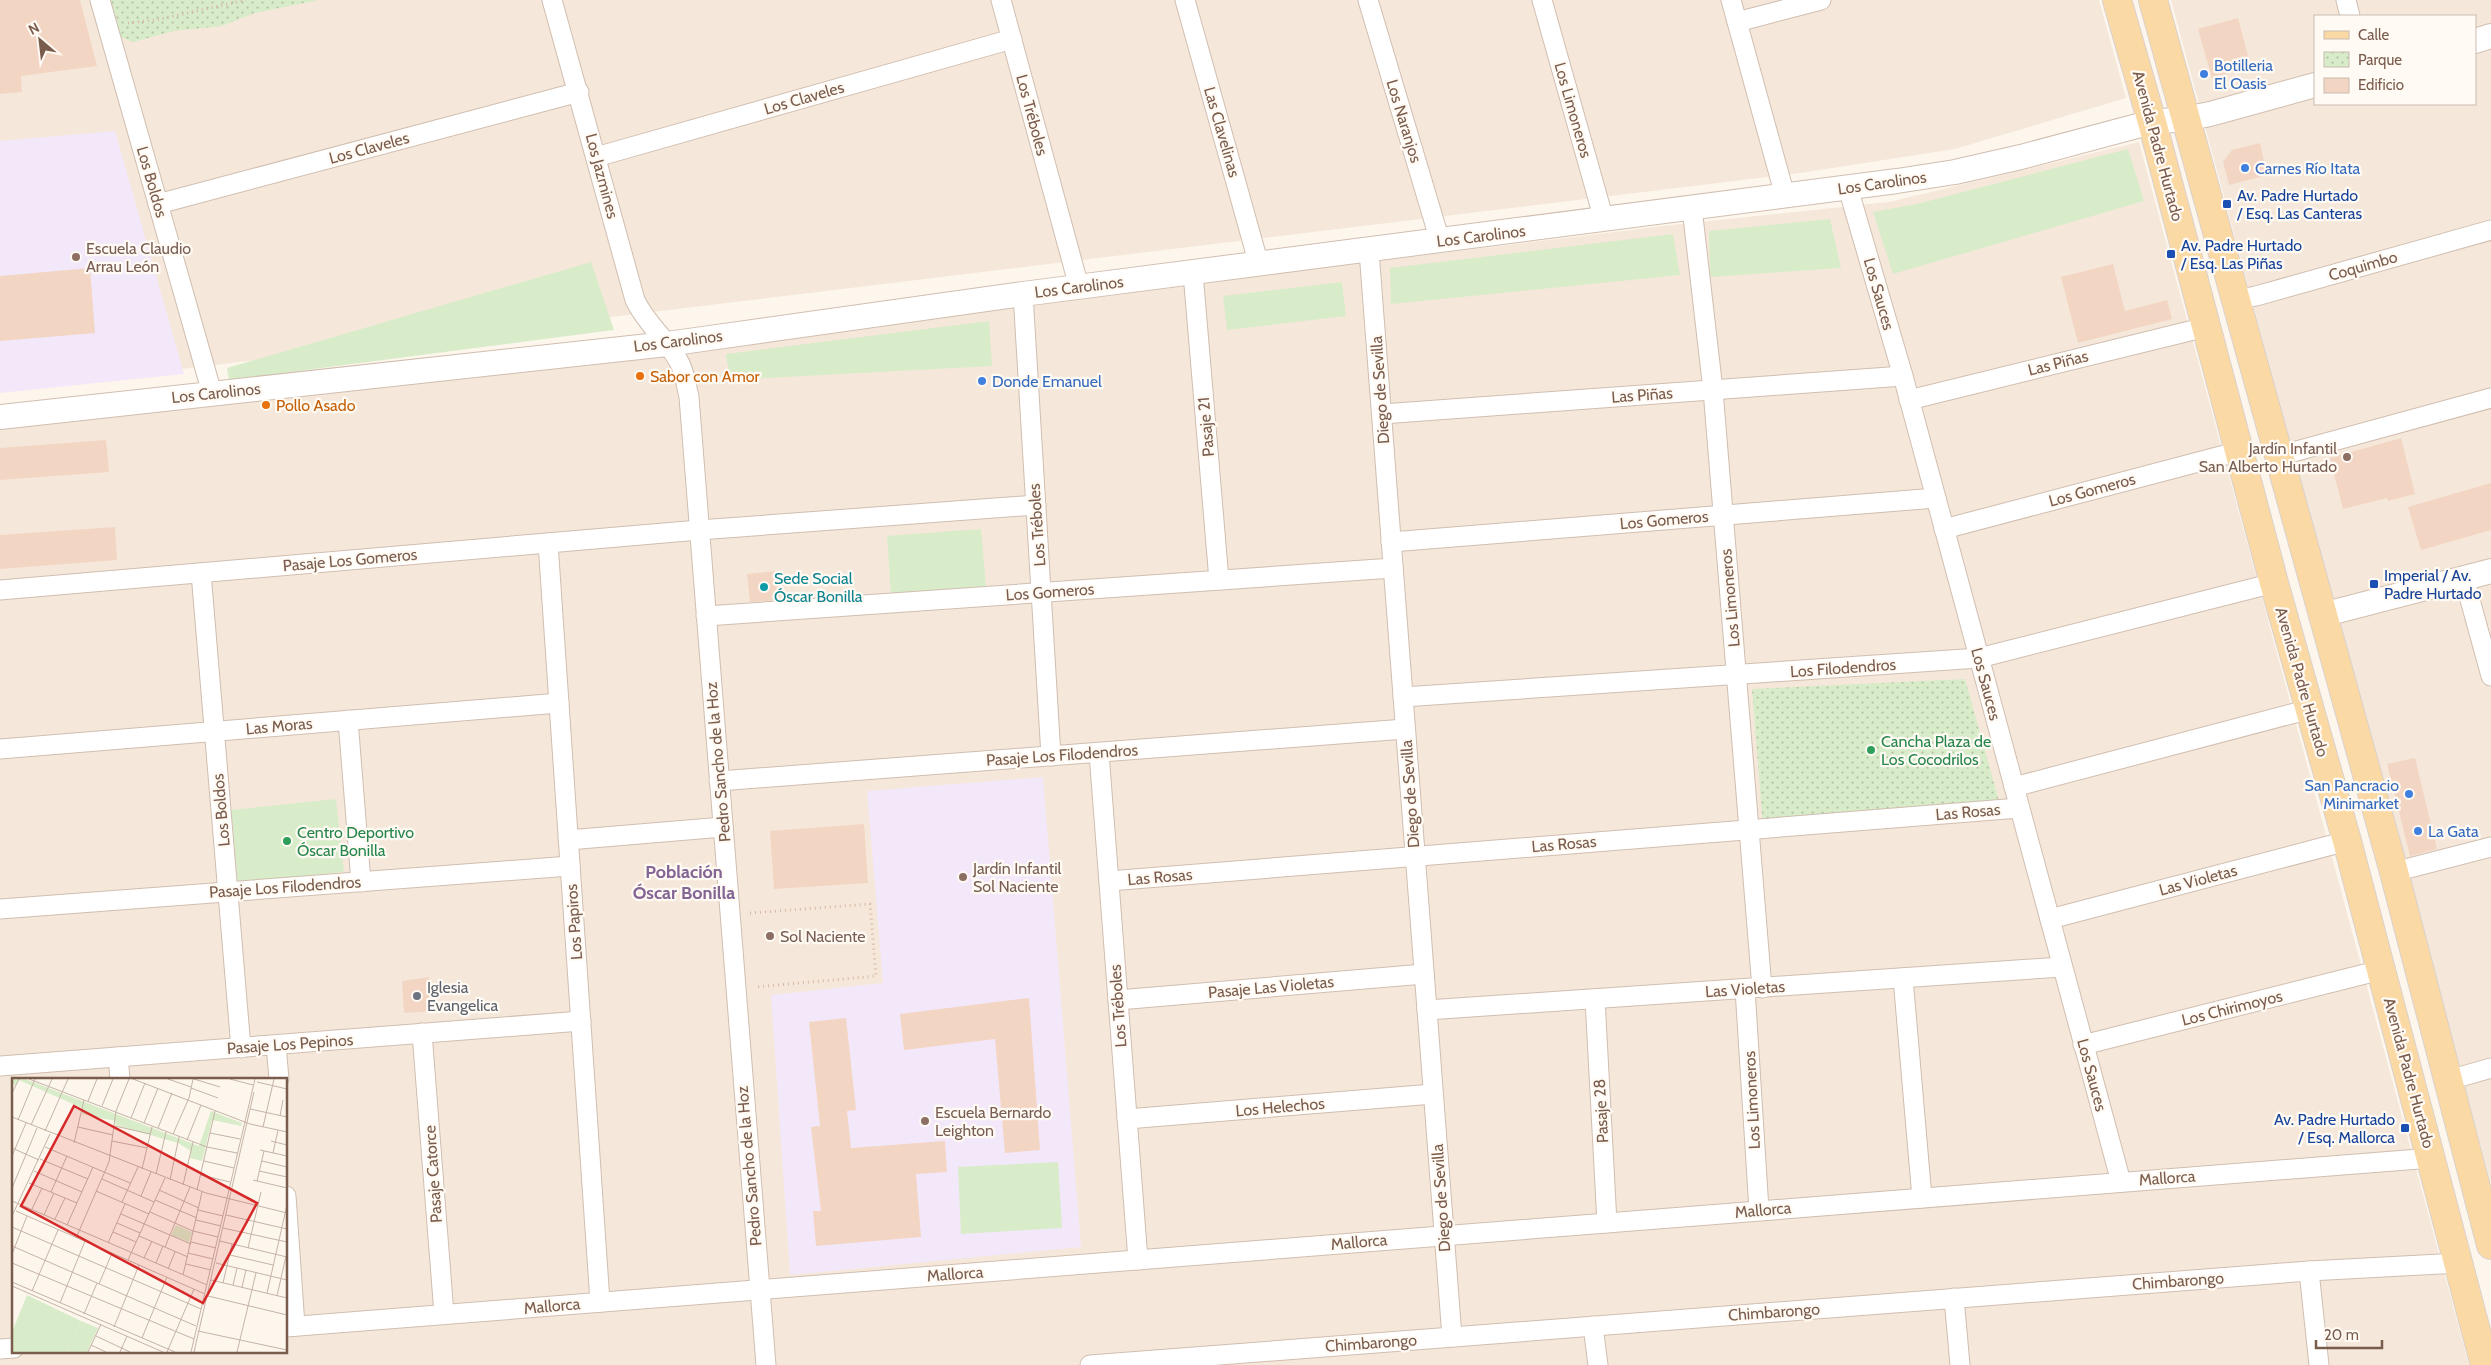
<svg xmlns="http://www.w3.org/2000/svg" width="2491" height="1365" viewBox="0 0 2491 1365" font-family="Cabin,sans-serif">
  <defs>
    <pattern id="park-dots" width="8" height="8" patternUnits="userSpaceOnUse" patternTransform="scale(1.25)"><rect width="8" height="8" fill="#d8ecc9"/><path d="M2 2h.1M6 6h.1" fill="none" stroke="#b4c2a5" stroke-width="1.8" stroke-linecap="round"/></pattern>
  </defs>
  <rect width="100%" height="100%" fill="#fdf6ec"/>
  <!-- residential -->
  <g fill="#f5e8da" fill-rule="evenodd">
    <polygon points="0,0 2099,0 2126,98 1955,149 1800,173 0,391"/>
    <path d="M2171,0H2491V1183L2211,149ZM2315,16H2475V104H2315Z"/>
    <path d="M2139,142L2469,1365H0V428L1672,225L1889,202ZM14,1079H286V1351H14Z"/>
  </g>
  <!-- education -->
  <g fill="#f3e8fa">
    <polygon points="115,131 184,374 0,393 0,141"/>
    <polygon points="1043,777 1081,1247 790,1275 771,995 883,983 867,791"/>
  </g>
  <!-- green -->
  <g fill="#d8ecc9">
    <polygon points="2128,149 2144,201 1893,274 1873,212 1917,204"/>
    <polygon points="1830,219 1841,268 1710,277 1709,231"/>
    <polygon points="1673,234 1680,275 1391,304 1390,268"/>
    <polygon points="591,262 614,330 229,380 227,368"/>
    <polygon points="1342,282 1346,316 1227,330 1223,296"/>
    <polygon points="989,321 992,366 730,380 726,354"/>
    <polygon points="981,529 986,587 891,594 887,536"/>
    <polygon points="336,799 344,872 238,883 231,810"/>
    <polygon points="1058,1162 1062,1228 961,1234 958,1167"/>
  </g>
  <!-- park -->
  <g fill="url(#park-dots)">
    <polygon points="100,0 319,0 255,13 222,26 174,31 133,42 110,33"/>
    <polygon points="1965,679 1999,801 1763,827 1752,689"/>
  </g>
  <!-- building -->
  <g fill="#f3d5c3">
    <polygon points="0,0 80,0 97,66 21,76 22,92 0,94"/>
    <polygon points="2238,18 2251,67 2212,78 2198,29"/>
    <polygon points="2260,143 2267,175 2229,185 2223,162 2232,150"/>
    <polygon points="2113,264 2125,311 2167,300 2172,319 2078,343 2061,277"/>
    <polygon points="90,268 95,333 0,341 0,276"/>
    <polygon points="2401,438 2415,494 2388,501 2387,498 2343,509 2330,458"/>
    <polygon points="106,440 109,472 0,480 0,448"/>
    <polygon points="2491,483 2491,530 2421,550 2408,507"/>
    <polygon points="115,527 117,560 0,569 0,535"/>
    <polygon points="777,571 780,600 750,602 747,574"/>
    <polygon points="2415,758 2437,849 2410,856 2387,764"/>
    <polygon points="864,824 868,883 774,889 770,831"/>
    <polygon points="429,977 431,1011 404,1013 402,981"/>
    <polygon points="1029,998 1040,1150 1005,1153 995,1039 904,1050 900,1014"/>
    <polygon points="846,1018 856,1110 847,1111 851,1148 945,1141 947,1172 916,1174 921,1237 816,1246 813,1211 821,1211 811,1127 820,1126 809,1022"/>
  </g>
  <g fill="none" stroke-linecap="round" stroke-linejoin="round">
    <defs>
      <g id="minor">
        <polyline points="100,0 212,393"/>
        <path d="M552,0L635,300C647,325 665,337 678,360C685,371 686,385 689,397L766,1365"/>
        <polyline points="1001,0 1079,287"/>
        <polyline points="1185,0 1259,265"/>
        <polyline points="1368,0 1440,241"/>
        <polyline points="1542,0 1604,220"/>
        <polyline points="1731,0 1785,196"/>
        <polyline points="2346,0 2350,16"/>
        <polyline points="1737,22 1821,0"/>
        <polyline points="596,157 1012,39"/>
        <polyline points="1848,188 1903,376 2121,1182"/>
        <polyline points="158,204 579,92"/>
        <polyline points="1692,208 1713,390 1762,988"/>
        <polyline points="1369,251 1452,1337"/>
        <polyline points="1193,273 1219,580"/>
        <polyline points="1023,294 1051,756"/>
        <polyline points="2234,300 2256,296 2491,230"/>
        <polyline points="1909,400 2206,327"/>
        <polyline points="1382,414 1903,376"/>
        <polyline points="2278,456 2491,398"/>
        <polyline points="1944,529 2240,451"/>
        <polyline points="1391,542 1936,498"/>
        <polyline points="548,543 600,1302"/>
        <polyline points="201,573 241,1048"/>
        <polyline points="2464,578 2491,676"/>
        <polyline points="0,590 699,530 1036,505"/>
        <polyline points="706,616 1393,568"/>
        <polyline points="1403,697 1979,658 2274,583"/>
        <polyline points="348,720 361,882"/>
        <polyline points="0,749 559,703"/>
        <polyline points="1099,753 1138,1260"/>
        <polyline points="719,781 1405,729"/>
        <polyline points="2014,787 2310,709"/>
        <polyline points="568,840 723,827"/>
        <polyline points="2394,872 2491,847"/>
        <polyline points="1109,881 2019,808"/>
        <polyline points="0,909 570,866"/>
        <polyline points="2050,919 2347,841"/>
        <polyline points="1903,978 1922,1198"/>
        <polyline points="1745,989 1759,1210"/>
        <polyline points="1595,999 1607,1223"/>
        <polyline points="1118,1000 1424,974"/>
        <polyline points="1427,1010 2062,967"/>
        <polyline points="422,1033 444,1314"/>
        <polyline points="276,1045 279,1079"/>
        <polyline points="2083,1045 2381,970"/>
        <polyline points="118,1057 120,1079"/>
        <polyline points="0,1066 581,1021"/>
        <polyline points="2449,1080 2491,1068"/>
        <polyline points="1127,1119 1433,1094"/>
        <polyline points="286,1196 295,1326"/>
        <polyline points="2309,1271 2319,1365"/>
        <polyline points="1954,1298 1960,1365"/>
        <polyline points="1593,1326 1598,1365"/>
        <polyline points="286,1327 2432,1158"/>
        <polyline points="0,1349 14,1348"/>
        <polyline points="1090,1365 2309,1271 2459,1263"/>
      </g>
      <g id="tertiary">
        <polyline points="2475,41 2491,36"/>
        <polyline points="0,417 667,344 1023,294 1897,181 1955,172 2021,157 2152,122 2185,119 2210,114 2315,85"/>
        <polyline points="2322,615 2491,571"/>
      </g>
      <g id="primary">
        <polyline points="2117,0 2152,122 2274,583 2347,841 2485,1365"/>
        <polyline points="2153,0 2394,872 2491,1245"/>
      </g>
    </defs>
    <!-- minor casing -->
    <use href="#minor" stroke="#d1beb0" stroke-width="21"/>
    <!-- tertiary casing -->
    <use href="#tertiary" stroke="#d1beb0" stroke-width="26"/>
    <!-- primary casing -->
    <use href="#primary" stroke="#dad1cd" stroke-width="30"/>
    <!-- path -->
    <g stroke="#d9b8a5" stroke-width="3" stroke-dasharray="1 4" stroke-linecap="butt">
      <polyline points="128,23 156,20 246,0"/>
      <polyline points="750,913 870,904 876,976 755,987"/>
    </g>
    <!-- minor -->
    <use href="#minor" stroke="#fff" stroke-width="19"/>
    <!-- tertiary -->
    <use href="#tertiary" stroke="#fff" stroke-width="24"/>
    <!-- primary -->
    <use href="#primary" stroke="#fbd9a5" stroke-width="28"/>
  </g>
  <!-- markers -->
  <g fill="#3f7fe0" stroke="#fffaf3" stroke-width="2">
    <circle cx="2204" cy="74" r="5"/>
    <circle cx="2245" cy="168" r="5"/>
    <circle cx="982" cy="381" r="5"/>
    <circle cx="2409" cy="794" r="5"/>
    <circle cx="2418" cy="831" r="5"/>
  </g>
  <g fill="#1a4fb4" stroke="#fffaf3" stroke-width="2">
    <rect x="2222" y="199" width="10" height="10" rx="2.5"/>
    <rect x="2166" y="249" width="10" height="10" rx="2.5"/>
    <rect x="2369" y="579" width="10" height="10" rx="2.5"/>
    <rect x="2400" y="1123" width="10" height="10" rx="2.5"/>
  </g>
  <g fill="#8d6e63" stroke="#fffaf3" stroke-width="2">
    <circle cx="76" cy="257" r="5"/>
    <circle cx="2347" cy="457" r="5"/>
    <circle cx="963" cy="877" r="5"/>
    <circle cx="770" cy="936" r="5"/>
    <circle cx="925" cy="1121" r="5"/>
  </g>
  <g fill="#e8710a" stroke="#fffaf3" stroke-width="2">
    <circle cx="640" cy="376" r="5"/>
    <circle cx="266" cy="405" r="5"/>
  </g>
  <circle fill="#0f9aa8" stroke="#fffaf3" stroke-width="2" cx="764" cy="587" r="5"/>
  <g fill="#2e9e5b" stroke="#fffaf3" stroke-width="2">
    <circle cx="1871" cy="750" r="5"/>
    <circle cx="287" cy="841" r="5"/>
  </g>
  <circle fill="#6b7280" stroke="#fffaf3" stroke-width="2" cx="417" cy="996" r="5"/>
  <g text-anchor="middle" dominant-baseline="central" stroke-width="4.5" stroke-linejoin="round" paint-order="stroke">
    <!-- shop labels -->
    <g font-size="16" fill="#366cbe" stroke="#fffaf3" text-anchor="start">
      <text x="2214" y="65">Botilleria<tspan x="2214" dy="18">El Oasis</tspan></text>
      <text x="2255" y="168">Carnes Río Itata</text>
      <text x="992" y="381">Donde Emanuel</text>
      <text x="2399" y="785" text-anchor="end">San Pancracio<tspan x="2399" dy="18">Minimarket</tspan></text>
      <text x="2428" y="831">La Gata</text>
    </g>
    <!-- street labels -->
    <g font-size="16" fill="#7a5c4d" stroke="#fffaf3">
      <text transform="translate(804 98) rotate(-16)">Los Claveles</text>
      <text transform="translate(1573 110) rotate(74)">Los Limoneros</text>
      <text transform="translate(1032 115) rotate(75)">Los Tréboles</text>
      <text transform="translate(1404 121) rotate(73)">Los Naranjos</text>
      <text transform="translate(1222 132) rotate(74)">Las Clavelinas</text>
      <text transform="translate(2158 146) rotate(75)">Avenida Padre Hurtado</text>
      <text transform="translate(369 148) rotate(-15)">Los Claveles</text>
      <text transform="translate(602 176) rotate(75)">Los Jazmines</text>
      <text transform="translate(152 182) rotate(74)">Los Boldos</text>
      <text transform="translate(1882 183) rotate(-8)">Los Carolinos</text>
      <text transform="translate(1481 236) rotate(-7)">Los Carolinos</text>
      <text transform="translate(2363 266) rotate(-16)">Coquimbo</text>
      <text transform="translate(1079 287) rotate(-7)">Los Carolinos</text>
      <text transform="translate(1879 294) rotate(74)">Los Sauces</text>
      <text transform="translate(678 341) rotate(-7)">Los Carolinos</text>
      <text transform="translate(2058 363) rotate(-14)">Las Piñas</text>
      <text transform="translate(1380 390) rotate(-94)">Diego de Sevilla</text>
      <text transform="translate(216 393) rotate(-6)">Los Carolinos</text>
      <text transform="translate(1642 395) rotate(-4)">Las Piñas</text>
      <text transform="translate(1206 427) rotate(-95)">Pasaje 21</text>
      <text transform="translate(2092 490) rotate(-15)">Los Gomeros</text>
      <text transform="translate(1664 520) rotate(-5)">Los Gomeros</text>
      <text transform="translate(1037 525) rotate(-94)">Los Tréboles</text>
      <text transform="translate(350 560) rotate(-5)">Pasaje Los Gomeros</text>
      <text transform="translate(1050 592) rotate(-4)">Los Gomeros</text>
      <text transform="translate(1730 598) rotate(-95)">Los Limoneros</text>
      <text transform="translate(1843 668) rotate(-4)">Los Filodendros</text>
      <text transform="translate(2302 682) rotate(74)">Avenida Padre Hurtado</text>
      <text transform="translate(1986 684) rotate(75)">Los Sauces</text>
      <text transform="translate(279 726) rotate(-5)">Las Moras</text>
      <text transform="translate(1062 755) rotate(-4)">Pasaje Los Filodendros</text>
      <text transform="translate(718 762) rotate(-95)">Pedro Sancho de la Hoz</text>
      <text transform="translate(1410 794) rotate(-94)">Diego de Sevilla</text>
      <text transform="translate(221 810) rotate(-95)">Los Boldos</text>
      <text transform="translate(1968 812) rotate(-5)">Las Rosas</text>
      <text transform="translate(1564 844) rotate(-5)">Las Rosas</text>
      <text transform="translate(1160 877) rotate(-5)">Las Rosas</text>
      <text transform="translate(2198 880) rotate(-15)">Las Violetas</text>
      <text transform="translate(285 887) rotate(-4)">Pasaje Los Filodendros</text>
      <text transform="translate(574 922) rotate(-94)">Los Papiros</text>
      <text transform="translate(1271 987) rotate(-5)">Pasaje Las Violetas</text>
      <text transform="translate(1745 989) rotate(-4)">Las Violetas</text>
      <text transform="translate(1118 1006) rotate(-94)">Los Tréboles</text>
      <text transform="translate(2232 1008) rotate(-14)">Los Chirimoyos</text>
      <text transform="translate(290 1044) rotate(-4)">Pasaje Los Pepinos</text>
      <text transform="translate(2409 1073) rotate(75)">Avenida Padre Hurtado</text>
      <text transform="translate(2092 1075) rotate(75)">Los Sauces</text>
      <text transform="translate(1752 1100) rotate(-93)">Los Limoneros</text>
      <text transform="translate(1280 1107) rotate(-5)">Los Helechos</text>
      <text transform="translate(1601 1111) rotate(-93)">Pasaje 28</text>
      <text transform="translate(749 1166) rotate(-95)">Pedro Sancho de la Hoz</text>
      <text transform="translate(433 1174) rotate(-94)">Pasaje Catorce</text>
      <text transform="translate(2167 1178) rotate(-4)">Mallorca</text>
      <text transform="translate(1441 1198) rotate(-94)">Diego de Sevilla</text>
      <text transform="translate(1763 1210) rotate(-5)">Mallorca</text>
      <text transform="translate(1359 1242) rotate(-5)">Mallorca</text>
      <text transform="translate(955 1274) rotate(-4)">Mallorca</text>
      <text transform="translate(2178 1281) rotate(-4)">Chimbarongo</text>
      <text transform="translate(552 1306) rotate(-5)">Mallorca</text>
      <text transform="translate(1774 1312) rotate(-4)">Chimbarongo</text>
      <text transform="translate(1371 1343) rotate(-4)">Chimbarongo</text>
    </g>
    <!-- transit labels -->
    <g font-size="16" fill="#164399" stroke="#fffaf3" text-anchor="start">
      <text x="2237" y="195">Av. Padre Hurtado<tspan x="2237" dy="18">/ Esq. Las Canteras</tspan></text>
      <text x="2181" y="245">Av. Padre Hurtado<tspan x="2181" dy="18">/ Esq. Las Piñas</tspan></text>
      <text x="2384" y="575">Imperial / Av.<tspan x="2384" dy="18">Padre Hurtado</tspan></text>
      <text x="2395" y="1119" text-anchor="end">Av. Padre Hurtado<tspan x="2395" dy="18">/ Esq. Mallorca</tspan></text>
    </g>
    <!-- education labels -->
    <g font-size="16" fill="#785e54" stroke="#fffaf3" text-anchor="start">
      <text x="86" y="248">Escuela Claudio<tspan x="86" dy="18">Arrau León</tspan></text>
      <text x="2337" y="448" text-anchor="end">Jardín Infantil<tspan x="2337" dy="18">San Alberto Hurtado</tspan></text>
      <text x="973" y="868">Jardín Infantil<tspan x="973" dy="18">Sol Naciente</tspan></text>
      <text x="780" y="936">Sol Naciente</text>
      <text x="935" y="1112">Escuela Bernardo<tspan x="935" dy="18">Leighton</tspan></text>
    </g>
    <!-- food labels -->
    <g font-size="16" fill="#c56008" stroke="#fffaf3" text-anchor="start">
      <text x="650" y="376">Sabor con Amor</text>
      <text x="276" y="405">Pollo Asado</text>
    </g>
    <!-- culture labels -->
    <g font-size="16" fill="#0d838f" stroke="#fffaf3" text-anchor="start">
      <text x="774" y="578">Sede Social<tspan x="774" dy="18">Óscar Bonilla</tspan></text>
    </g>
    <!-- leisure labels -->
    <g font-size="16" fill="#27864d" stroke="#fffaf3" text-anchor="start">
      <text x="1881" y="741">Cancha Plaza de<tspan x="1881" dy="18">Los Cocodrilos</tspan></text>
      <text x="297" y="832">Centro Deportivo<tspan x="297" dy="18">Óscar Bonilla</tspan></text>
    </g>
    <!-- worship labels -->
    <g font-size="16" fill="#5b616d" stroke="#fffaf3" text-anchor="start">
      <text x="427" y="987">Iglesia<tspan x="427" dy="18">Evangelica</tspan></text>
    </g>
    <!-- neighbourhood labels -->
    <g font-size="18" font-weight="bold" fill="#846695" stroke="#fffaf3">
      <text x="684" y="872">Población<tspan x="684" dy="21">Óscar Bonilla</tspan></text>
    </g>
  </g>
  <!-- overview -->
  <g transform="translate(12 1078)">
    <rect width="275" height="275" fill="#fdf6ec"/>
    <path d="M15,217L69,243L55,274H0V254Z" fill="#d8ecc9"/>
    <path d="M0,1H13L187,68L199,33L230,45L229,48L200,42L190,83L178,80L179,73L166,65L104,47L103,43L70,36V30L7,2L4,7L0,6ZM164,147L180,154L177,164L159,157ZM69,243L86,250L75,274H55Z" fill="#d8ecc9"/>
    <path fill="none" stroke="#c5b3a7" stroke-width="1" d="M17,1L195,69L225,75M121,1L238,46L275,54M156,1L179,9M182,1L208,9M218,1L241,7M245,4L275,11M179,10L206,20M0,15L7,1M76,23L85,1M90,28L101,1M238,31L275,39M268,38L271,22M0,39L194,115L275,135M119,40L133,5M6,42L23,1M132,45L146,10M19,47L40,1M103,48L138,56M66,49L101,57M251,49L262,1M146,50L160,15M33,53L56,1M198,55L228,61M161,56L177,20L181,1M175,62L189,27M100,63L135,70M259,63L275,67M62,65L72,22M33,69L118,105M0,70L27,82M248,72L275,78M261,75L266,52M0,78L14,45M28,81L76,101M192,83L222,90M250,83L275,89M130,91L140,49M22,93L70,114M247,93L275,99M144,96L154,54M189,97L218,104M90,101L142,124M158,102L167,59M241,102L275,110M245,103L252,73M17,105L65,125M171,107L181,64M0,110L25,50M147,112L187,130M185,112L203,33M84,113L137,136M39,114L55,78M129,118L139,94M143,122L185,140M0,123L195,207M110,124L126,89M20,131L30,110M186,132L211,138M4,133L193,216M138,134L181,153L206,159M109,136L179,166M32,137L42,115M214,137L275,151M0,138L38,56M43,141L53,120M184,142L209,148M105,145L128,155M55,147L81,89M0,149L189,231M211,150L275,164M101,154L124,164M127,158L176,179M64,160L97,84L104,33L117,1M208,163L275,179M179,164L204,170M96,165L113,126M0,168L184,248M153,169L178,109M236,170L249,114M176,175L201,181M0,176L15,138M218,177L261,187M132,180L140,163M116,182L153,100M0,185L182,261M144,185L151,168M204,185L275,202M174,186L199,192M156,191L163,174M171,197L190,114M199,202L275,220M0,204L163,274M211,205L220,166M87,206L100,175M221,207L225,190M0,208L151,274M230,209L234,192M20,213L46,152M255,215L275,127M196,218L275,237M265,218L274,178M48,225L73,163M72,236L85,205M102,249L127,187M186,253L275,272M84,258L118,274M130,260L155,199M79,267L94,274M76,274L89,246M108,274L115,258M155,274L182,211M179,274L243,1M182,274L242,14M225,274L244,195"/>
    <path fill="#d62828" fill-opacity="0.15" stroke="#d62828" stroke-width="2.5" d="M62,28L245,125L191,225L9,128Z"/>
    <rect width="275" height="275" fill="none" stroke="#7a5c4d" stroke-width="2.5"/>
  </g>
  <!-- legend -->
  <rect x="2314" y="15" width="162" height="90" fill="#fffaf3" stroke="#cabbb1"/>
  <rect x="2324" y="31" width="25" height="8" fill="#fbd9a5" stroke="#cabbb1"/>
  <text x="2358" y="40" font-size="15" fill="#7a5c4d">Calle</text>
  <rect x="2324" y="52" width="25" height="15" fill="url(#park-dots)" stroke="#cabbb1"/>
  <text x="2358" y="65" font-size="15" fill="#7a5c4d">Parque</text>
  <rect x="2324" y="78" width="25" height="15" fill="#f3d5c3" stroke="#cabbb1"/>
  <text x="2358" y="90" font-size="15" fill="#7a5c4d">Edificio</text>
  <!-- north arrow -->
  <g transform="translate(40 40) rotate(332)" stroke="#fffaf3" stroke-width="4" paint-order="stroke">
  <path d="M0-4L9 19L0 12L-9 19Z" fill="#7a5c4d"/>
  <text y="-8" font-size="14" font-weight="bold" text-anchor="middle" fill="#7a5c4d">N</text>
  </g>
  <!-- scale -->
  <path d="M2316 1340v8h66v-8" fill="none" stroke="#7a5c4d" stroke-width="2.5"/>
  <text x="2324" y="1340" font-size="15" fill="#7a5c4d" stroke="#fffaf3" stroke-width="4" paint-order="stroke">20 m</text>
</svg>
